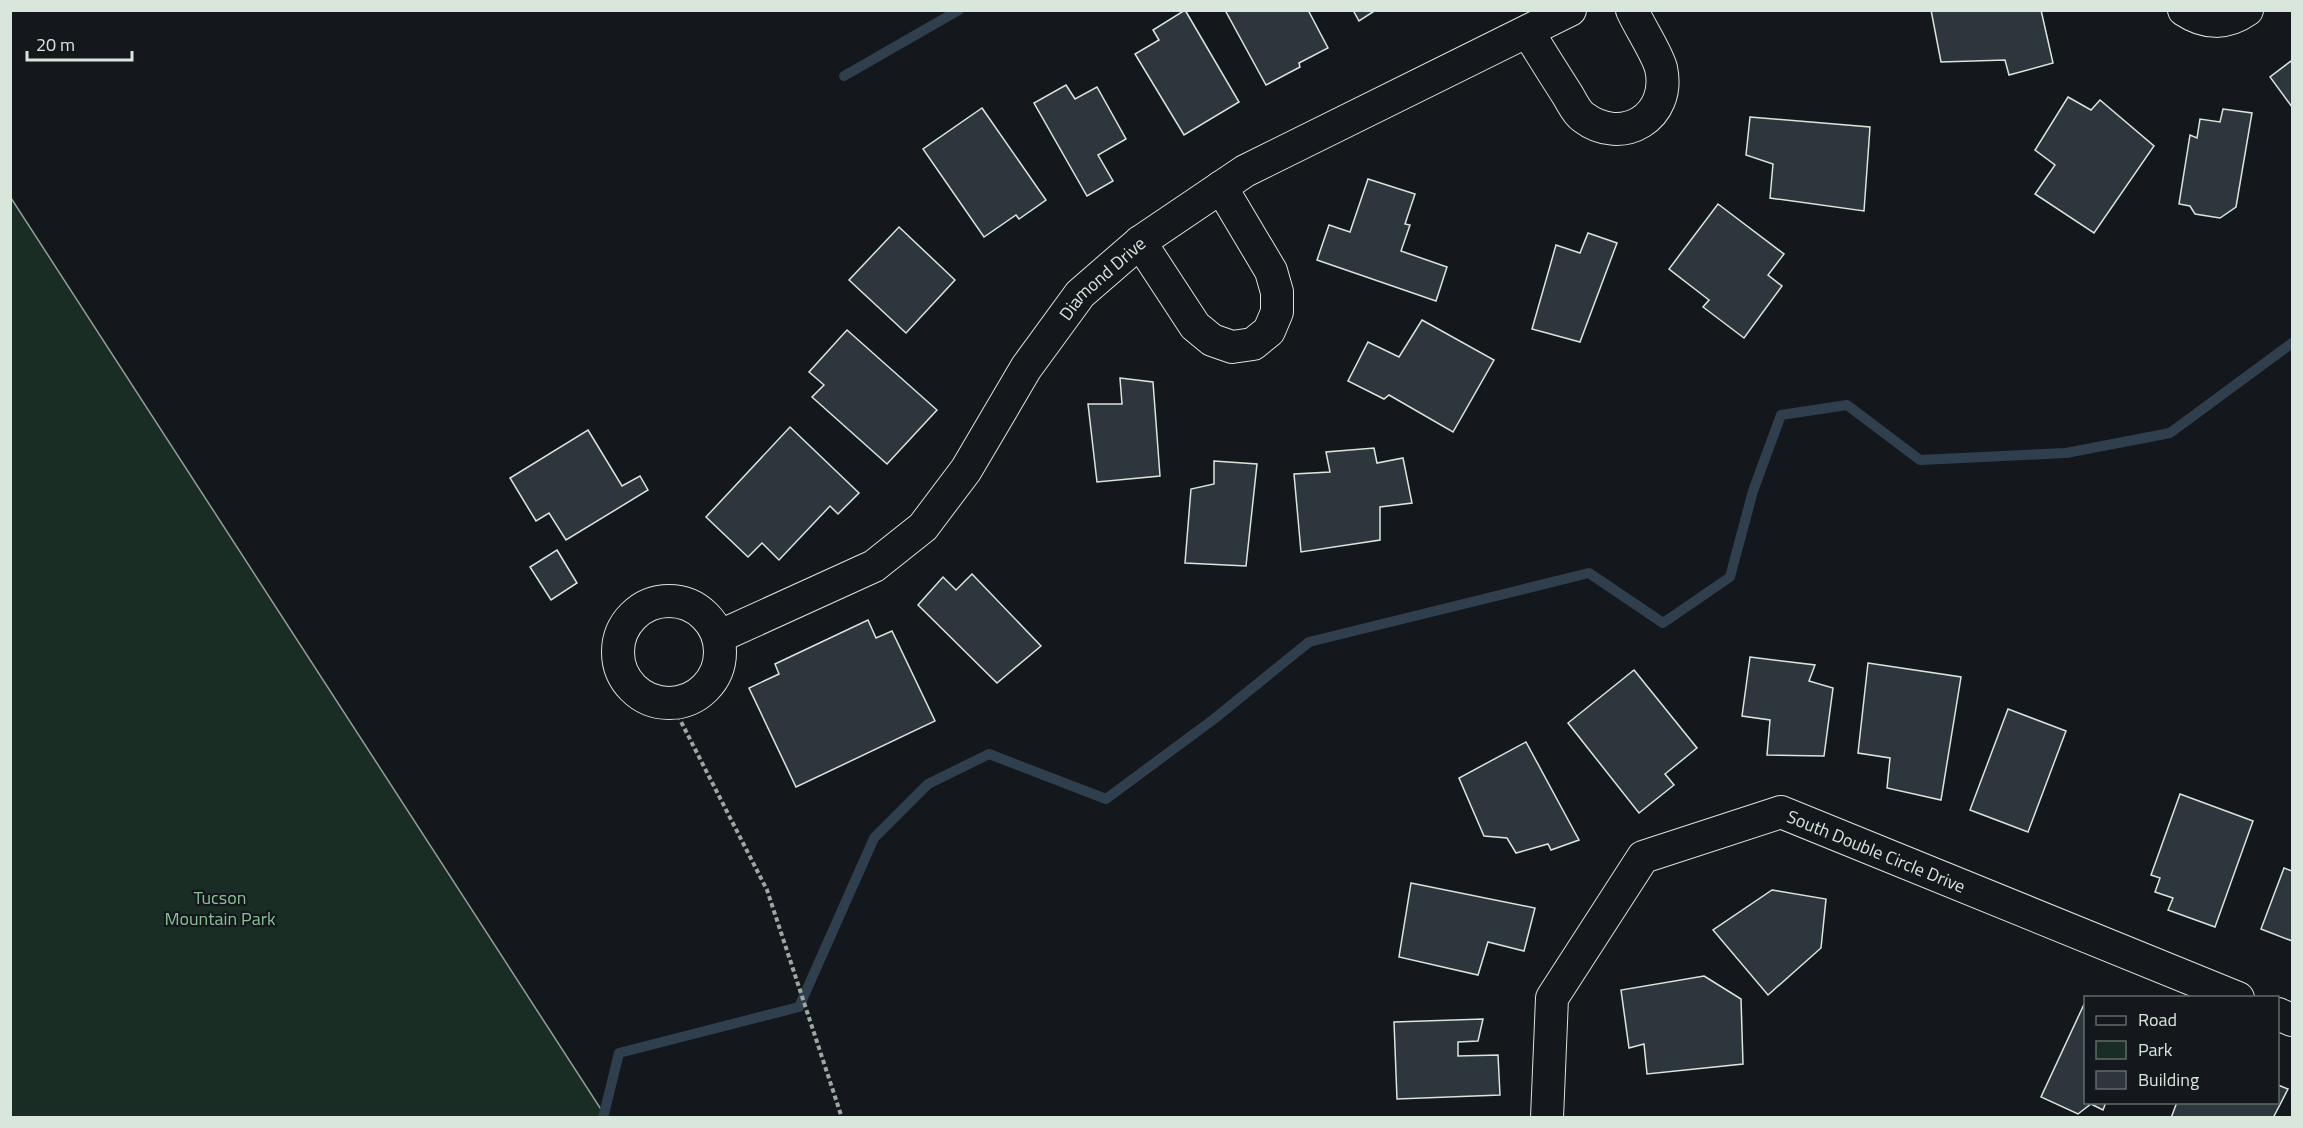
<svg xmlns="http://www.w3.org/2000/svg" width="2303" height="1128" viewBox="0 0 2303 1128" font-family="'Titillium Web',sans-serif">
  <rect width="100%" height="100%" fill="#14181c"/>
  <!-- green -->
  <polygon fill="#1a2d24" stroke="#939e99" stroke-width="1.5" points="10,198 11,198 606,1117 11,1117"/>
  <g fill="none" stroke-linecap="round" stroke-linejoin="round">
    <!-- stream -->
    <g stroke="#2f3f4d" stroke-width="10">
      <polyline points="844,76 959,10"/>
      <polyline points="603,1118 619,1053 799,1007 874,838 928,784 989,754 1106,799 1214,719 1309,642 1589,573 1663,623 1730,577 1753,491 1781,415 1847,405 1920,460 2066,453 2170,433 2292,343"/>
    </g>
  </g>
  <!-- building -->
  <g fill="#2c363c" stroke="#d8e6dc" stroke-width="1.5">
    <polygon points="1185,10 1239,102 1184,135 1135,54 1159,40 1153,30"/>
    <polygon points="1225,10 1308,10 1328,48 1299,63 1300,67 1266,85"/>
    <polygon points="1353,10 1376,10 1359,21"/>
    <polygon points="1931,10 2041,10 2053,63 2009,75 2005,60 1941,62"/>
    <polygon points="2291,61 2292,64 2292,107 2270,77"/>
    <polygon points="1066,85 1075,99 1097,87 1126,139 1098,155 1113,181 1087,196 1034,103"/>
    <polygon points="2068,97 2091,110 2100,100 2154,146 2094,233 2035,194 2055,165 2035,150"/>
    <polygon points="982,108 1046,200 1019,219 1016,215 984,237 923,149"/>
    <polygon points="2223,109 2252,113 2236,207 2220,218 2195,214 2190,206 2179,204 2190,135 2197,138 2200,119 2220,122"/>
    <polygon points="1750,117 1870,127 1864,211 1770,198 1773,164 1746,155"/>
    <polygon points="1368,179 1415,194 1405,224 1410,225 1401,251 1447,267 1436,301 1317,260 1329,225 1350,232"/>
    <polygon points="1718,204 1784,254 1768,275 1782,286 1744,338 1703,307 1709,300 1669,269"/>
    <polygon points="899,227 955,280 906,333 849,280"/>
    <polygon points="1588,233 1617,243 1580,342 1532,329 1556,245 1580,253"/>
    <polygon points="1422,320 1494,360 1453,432 1389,395 1384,399 1348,381 1368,342 1399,357"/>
    <polygon points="847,330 937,410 887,464 812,397 824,385 809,372"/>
    <polygon points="1120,378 1153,382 1160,476 1097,482 1088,404 1122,404"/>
    <polygon points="790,427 859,493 838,514 830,506 779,560 762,543 748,557 706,517"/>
    <polygon points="588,430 622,486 640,476 648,490 566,540 549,513 536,521 510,478"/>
    <polygon points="1374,448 1377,463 1403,458 1412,503 1380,507 1380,540 1301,552 1294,474 1330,472 1326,452"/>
    <polygon points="1214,461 1257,464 1246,566 1185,563 1191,489 1214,484"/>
    <polygon points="557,550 577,583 551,600 530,567"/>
    <polygon points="972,574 1041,646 997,683 918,605 943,577 956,590"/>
    <polygon points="868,620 876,638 892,631 935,721 796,787 749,688 779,674 775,664"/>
    <polygon points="1750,657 1815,665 1809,681 1833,688 1824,756 1767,755 1770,720 1742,716"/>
    <polygon points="1868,663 1961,677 1941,800 1887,788 1890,758 1858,753"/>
    <polygon points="1634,670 1697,748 1665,774 1674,785 1639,813 1568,723"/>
    <polygon points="2008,709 2066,731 2028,832 1970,810"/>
    <polygon points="1526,742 1579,840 1551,850 1548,844 1516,853 1507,838 1484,836 1459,778"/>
    <polygon points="2180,794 2253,821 2215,927 2168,910 2173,898 2155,892 2160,878 2151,875"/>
    <polygon points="2284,868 2292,871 2292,941 2261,929"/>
    <polygon points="1411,883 1535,908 1524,951 1488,942 1478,975 1399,957"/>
    <polygon points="1772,890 1826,899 1821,948 1768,995 1713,930"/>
    <polygon points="1704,976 1741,999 1743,1064 1647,1074 1644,1044 1629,1048 1621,990"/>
    <polygon points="2086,1000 2086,1102 2106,1102 2103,1110 2091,1104 2078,1114 2041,1097"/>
    <polygon points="1483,1019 1478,1041 1458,1042 1458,1056 1498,1055 1500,1095 1397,1099 1394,1022"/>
    <polygon points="2278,1085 2288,1089 2273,1118 2171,1118 2177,1102 2278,1102"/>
  </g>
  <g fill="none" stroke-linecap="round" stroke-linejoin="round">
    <defs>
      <g id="street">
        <path d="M2184,10C2205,24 2226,25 2247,10"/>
        <path d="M1528,32C1541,53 1554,74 1567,94C1572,102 1576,112 1583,117C1622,147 1672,117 1661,68C1657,53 1639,26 1632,10"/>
        <polyline points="1140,242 1195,326 1212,340 1232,347 1253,344 1269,331 1277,312 1277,292 1271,271 1221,187"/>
        <circle cx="669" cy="652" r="51"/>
        <path id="s1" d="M718,637L874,566L923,527L966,470L1026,368L1080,294L1140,242L1245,171L1570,10"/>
        <polyline points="2278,1014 2292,1020"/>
        <path id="s2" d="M1547,1118L1552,998L1643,857L1781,812L2238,998"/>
      </g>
    </defs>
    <!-- street casing -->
    <use href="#street" stroke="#d8e6dc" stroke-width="34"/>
    <!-- path -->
    <polyline stroke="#9da8a2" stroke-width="4" stroke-dasharray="4.5 3" stroke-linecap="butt" points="671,702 767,890 842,1118"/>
    <!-- street -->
    <use href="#street" stroke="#14181c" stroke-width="32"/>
  </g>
  <g text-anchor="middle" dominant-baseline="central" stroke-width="4.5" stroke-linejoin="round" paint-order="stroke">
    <!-- street labels -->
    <g font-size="18" fill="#d8e6dc" stroke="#14181c">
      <text stroke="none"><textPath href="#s1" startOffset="542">Diamond Drive</textPath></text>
      <text stroke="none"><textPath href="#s2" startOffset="536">South Double Circle Drive</textPath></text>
    </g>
    <!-- park labels -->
    <g font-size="18" fill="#8ac095" stroke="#14181c">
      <text x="220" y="897">Tucson<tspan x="220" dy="21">Mountain Park</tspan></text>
    </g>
  </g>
  <!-- border -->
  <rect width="2303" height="1128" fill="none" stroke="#d8e6dc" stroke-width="24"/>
  <!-- legend -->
  <rect x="2084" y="996" width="195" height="108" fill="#14181c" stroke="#626a69" stroke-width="1.5"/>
  <rect x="2096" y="1016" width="30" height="9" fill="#14181c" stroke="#626a69" stroke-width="1.5"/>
  <text x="2138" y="1026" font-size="18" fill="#d8e6dc">Road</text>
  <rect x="2096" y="1041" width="30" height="18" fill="#1a2d24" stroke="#626a69" stroke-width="1.5"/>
  <text x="2138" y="1056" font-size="18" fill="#d8e6dc">Park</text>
  <rect x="2096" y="1071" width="30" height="18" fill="#2c363c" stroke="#626a69" stroke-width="1.5"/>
  <text x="2138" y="1086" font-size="18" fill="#d8e6dc">Building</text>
  <!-- scale -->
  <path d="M27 51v9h105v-9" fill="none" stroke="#d8e6dc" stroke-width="3"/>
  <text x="36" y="51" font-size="18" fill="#d8e6dc" stroke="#14181c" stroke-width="4.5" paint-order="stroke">20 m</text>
</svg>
